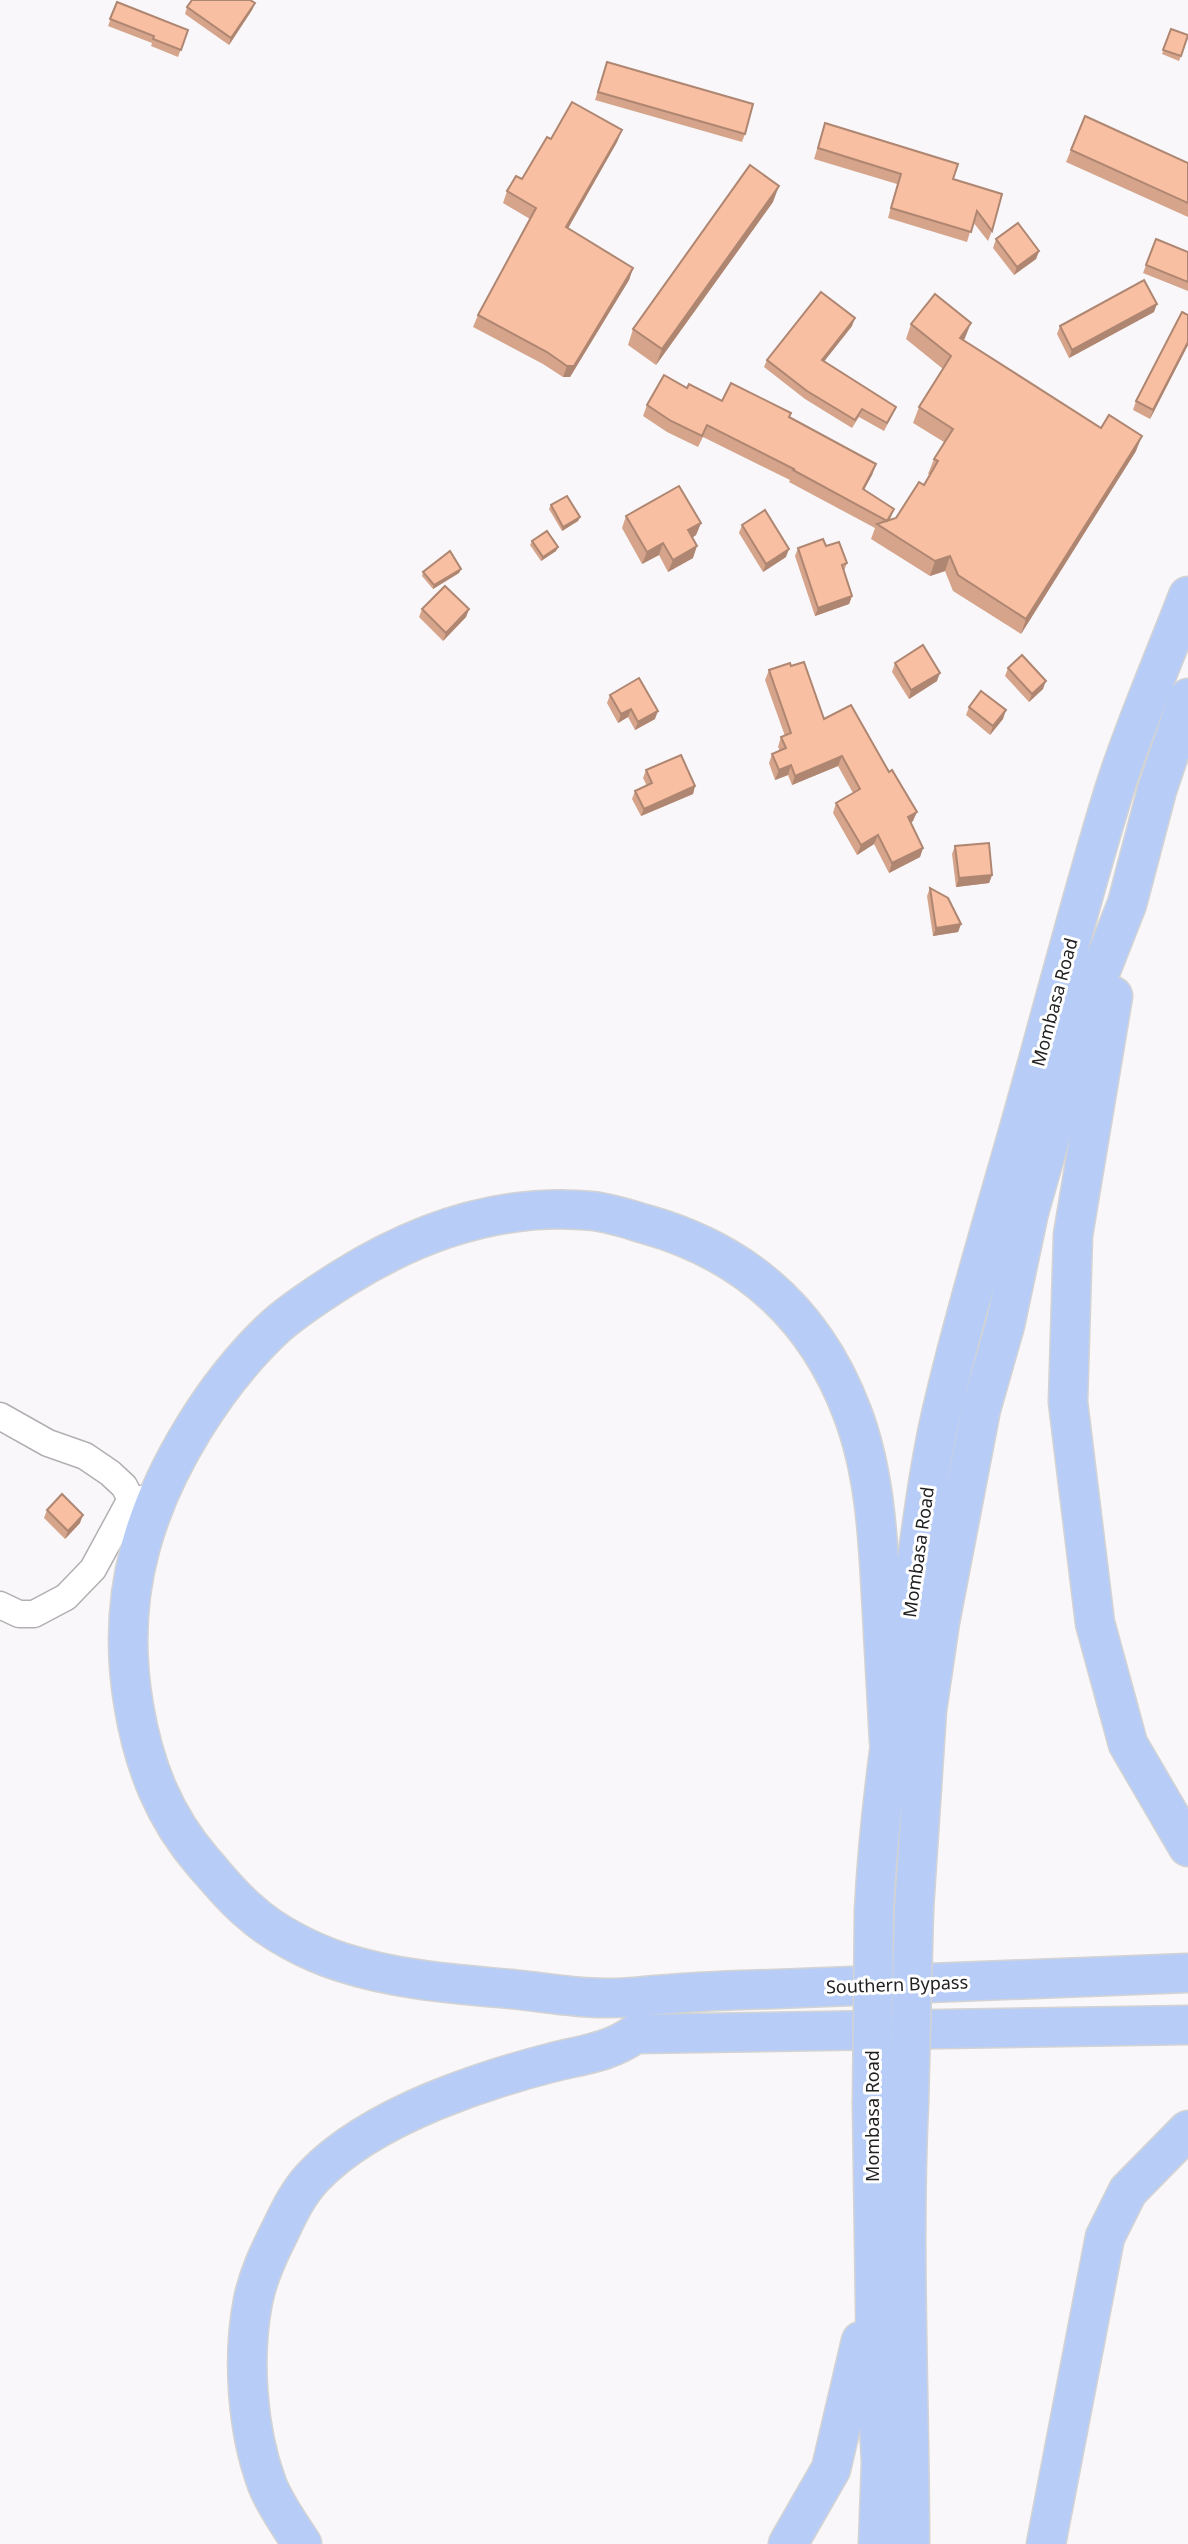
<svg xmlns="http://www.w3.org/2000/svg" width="1188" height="2544" viewBox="0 0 1188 2544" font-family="'Noto Sans',sans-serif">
  <rect width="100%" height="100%" fill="#f9f7f9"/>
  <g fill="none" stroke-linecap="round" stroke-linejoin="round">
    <defs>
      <g id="street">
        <polyline points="0,1416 48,1443 85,1456 110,1473 124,1486 131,1499"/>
        <polyline points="0,1605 19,1614 34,1614 66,1597 93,1569 131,1499 139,1499 153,1509"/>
      </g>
      <g id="highway">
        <polyline points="1113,996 1073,1235 1068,1402 1095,1623 1128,1744 1188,1847"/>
        <path d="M889,1741C886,1692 884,1643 881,1595C878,1534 874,1469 852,1412C815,1314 745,1252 645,1224C628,1219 610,1213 593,1211C502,1202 418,1231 342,1279C320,1293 297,1308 277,1325C216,1381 161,1470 140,1549C126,1601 125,1655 134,1707C144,1766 164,1817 203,1862C218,1879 232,1897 249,1911C273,1933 310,1952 341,1962C396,1980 455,1984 511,1989C542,1992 573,1998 604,1998C626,1999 648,1995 670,1994C706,1991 741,1990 776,1989C914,1983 1051,1978 1188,1973"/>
        <polyline points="914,1909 927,1710 940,1622 981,1409 1005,1325 1029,1212 1090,998 1127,904 1157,790 1188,698"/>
        <path d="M874,1911C879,1808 895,1708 910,1606C921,1537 928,1466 945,1398C967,1305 995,1214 1021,1122C1052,1012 1080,902 1113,794C1134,726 1163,662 1188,596"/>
        <path d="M909,2103C902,2250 910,2397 910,2544"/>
        <polyline points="872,2104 876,2371 881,2462 878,2544"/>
        <path d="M302,2544C290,2525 275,2505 267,2484C247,2430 242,2358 253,2301C258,2276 269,2253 280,2231C289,2212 298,2193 313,2177C345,2143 391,2119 434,2101C471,2086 511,2073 550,2063C580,2055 609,2053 635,2034L1188,2025"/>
        <polyline points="788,2544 831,2469 861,2341"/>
        <polyline points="1046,2544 1105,2237 1128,2191 1188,2130"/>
      </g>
    </defs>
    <!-- street casing -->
    <use href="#street" stroke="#b1afb2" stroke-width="29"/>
    <!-- highway casing -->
    <use href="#highway" stroke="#d3d3d3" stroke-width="41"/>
    <!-- street -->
    <use href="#street" stroke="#fff" stroke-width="26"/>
    <!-- highway -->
    <use href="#highway" stroke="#b7cdf8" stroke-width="38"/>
    <defs>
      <g id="highway-bridge">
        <polyline points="909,2103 914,1909"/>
        <polyline points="872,2104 874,1911"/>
      </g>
    </defs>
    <!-- highway-bridge casing -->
    <use href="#highway-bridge" stroke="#d3d3d3" stroke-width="41" stroke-linecap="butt"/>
    <!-- highway-bridge -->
    <use href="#highway-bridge" stroke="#b7cdf8" stroke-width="38"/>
  </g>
  <!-- wall -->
  <g fill="#d5a48b">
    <polygon points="117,2 188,30 178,57 151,46 152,43 108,26"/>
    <polygon points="255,3 252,10 229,45 185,14 187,7"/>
    <polygon points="1171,29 1181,56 1179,61 1162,54"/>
    <polygon points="607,62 745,134 742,142 595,100"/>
    <polygon points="825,123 953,179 992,231 988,241 973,222 967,242 888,218 897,184 814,159"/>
    <polygon points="622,130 617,142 568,228 633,268 629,280 570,377 563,377 543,364 473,327 478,315 530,219 503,203 507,191 522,179 551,139"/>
    <polygon points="1071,150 1188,163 1188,217 1066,162"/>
    <polygon points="773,202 656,365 628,345 633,329"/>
    <polygon points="996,239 1039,251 1036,259 1014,275 993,248"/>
    <polygon points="1156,239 1188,252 1188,291 1143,273"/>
    <polygon points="1154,312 1069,358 1057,334 1060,326"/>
    <polygon points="1188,315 1188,345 1150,419 1133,410 1136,401"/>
    <polygon points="911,324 965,338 964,340 1136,451 1021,634 953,591 945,571 930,576 871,539 875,528 789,482 790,480 703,437 698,447 667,432 643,416 647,405 687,388 722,401 789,417 876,464 872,475 864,490 894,509 890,520 896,518 924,485 930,475 928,474 934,459 944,442 913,423 919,407 943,369 906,339"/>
    <polygon points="852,326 824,361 893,414 884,431 859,417 852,428 805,399 764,367 767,360"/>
    <polygon points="551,505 580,517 578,521 562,531 549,509"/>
    <polygon points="626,516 701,523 696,535 692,538 693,558 668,572 659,555 642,564 622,528"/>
    <polygon points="742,525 786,557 763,572 739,533"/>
    <polygon points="532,541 558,547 556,551 541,561 530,545"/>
    <polygon points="826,546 847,563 844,571 852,596 849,604 815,616 795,556 798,548"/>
    <polygon points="461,569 459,573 433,589 422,576 423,572"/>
    <polygon points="422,609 469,609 466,617 443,641 419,617"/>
    <polygon points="895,663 937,681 909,699 892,672"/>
    <polygon points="791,666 824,719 913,821 911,823 923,848 920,857 889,873 874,844 857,855 833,813 836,803 853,793 838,766 792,785 788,775 775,780 769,763 772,754 780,751 778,747 781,737 785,736 765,680 769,670"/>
    <polygon points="1008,668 1043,689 1029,702 1005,676"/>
    <polygon points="610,695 655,719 635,730 628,717 618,723 607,703"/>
    <polygon points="969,707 1003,719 990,735 966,715"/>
    <polygon points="646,770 695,786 693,794 641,816 632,799 635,791 647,786 643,778"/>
    <polygon points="955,846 992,875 989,883 956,887 952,854"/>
    <polygon points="930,888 961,924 958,932 933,936 927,896"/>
    <polygon points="47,1510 80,1523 65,1539 44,1518"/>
  </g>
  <!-- shaded-wall -->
  <g fill="#ae8671">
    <polygon points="255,3 252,10 229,45 231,38"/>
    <polygon points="622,130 617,142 562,239 566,227"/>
    <polygon points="779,186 773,202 656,365 662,349"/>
    <polygon points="1039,251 1036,259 1014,275 1017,267"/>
    <polygon points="633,268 629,280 570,377 563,377 567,366"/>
    <polygon points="1157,304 1154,312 1069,358 1072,350"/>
    <polygon points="855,318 852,326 819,368 822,360"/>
    <polygon points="971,323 965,338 954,353 960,338"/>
    <polygon points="1188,342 1188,345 1150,419 1153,410"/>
    <polygon points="1142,436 1136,451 1021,634 1026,619"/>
    <polygon points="876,464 872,475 858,500 863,489"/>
    <polygon points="580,517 578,521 562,531 563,527"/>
    <polygon points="701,523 696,535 684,543 688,530"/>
    <polygon points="663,543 659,555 642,564 647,552"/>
    <polygon points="697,546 693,558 668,572 673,560"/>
    <polygon points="558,547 556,551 541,561 543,557"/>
    <polygon points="789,549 786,557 763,572 766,564"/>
    <polygon points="950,556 945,571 930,576 935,561"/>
    <polygon points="461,569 459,573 433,589 434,585"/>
    <polygon points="852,596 849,604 815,616 818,608"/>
    <polygon points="469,609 466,617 443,641 446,633"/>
    <polygon points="940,673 937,681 909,699 911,690"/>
    <polygon points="1046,681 1043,689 1029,702 1032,694"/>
    <polygon points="631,709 628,717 618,723 621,714"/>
    <polygon points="1006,710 1003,719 990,735 993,726"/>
    <polygon points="658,711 655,719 635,730 638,722"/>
    <polygon points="842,756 838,766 792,785 795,776"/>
    <polygon points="791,765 788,775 775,780 779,770"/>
    <polygon points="695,786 693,794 641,816 644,809"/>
    <polygon points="917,812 913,821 904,827 908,817"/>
    <polygon points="878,835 874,844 857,855 861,845"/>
    <polygon points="923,848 920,857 889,873 892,863"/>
    <polygon points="992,875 989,883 956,887 959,878"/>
    <polygon points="961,924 958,932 933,936 936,928"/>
    <polygon points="83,1515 80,1523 65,1539 68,1531"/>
  </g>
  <!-- building -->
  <g fill="#f8bfa2" stroke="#ae8671" stroke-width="2">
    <polygon points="192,0 250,0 255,3 231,38 187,7"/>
    <polygon points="117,2 188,30 181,50 153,39 154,36 110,19"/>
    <polygon points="1171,29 1188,35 1181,56 1163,50"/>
    <polygon points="607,62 753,104 745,134 598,92"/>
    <polygon points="572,102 622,130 566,227 633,268 574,366 567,366 547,352 478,315 536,208 507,191 516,176 522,179 547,137 551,139"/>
    <polygon points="1085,116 1188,163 1188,203 1071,150"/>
    <polygon points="825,123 958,164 953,179 1002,194 992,231 977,211 971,232 891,208 901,174 818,148"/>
    <polygon points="750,165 779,186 662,349 633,329"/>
    <polygon points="1018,223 1039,251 1017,267 996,239"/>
    <polygon points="1156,239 1188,252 1188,282 1146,265"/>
    <polygon points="1144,280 1157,304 1072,350 1060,326"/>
    <polygon points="821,292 855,318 822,360 896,407 887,423 862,409 855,420 807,391 767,360"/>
    <polygon points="935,294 971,323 960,338 1101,428 1109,415 1142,436 1026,619 958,575 950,556 935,561 877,524 896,518 919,482 924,485 938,461 934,459 953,429 919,407 951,356 911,324"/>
    <polygon points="1182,312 1188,315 1188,342 1153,410 1136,401"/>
    <polygon points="664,375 687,388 689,384 722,401 731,383 791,413 789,417 876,464 863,489 894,509 887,521 793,470 794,469 707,425 702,436 671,421 647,405"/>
    <polygon points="679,486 701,523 688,530 697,546 673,560 663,543 647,552 626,516"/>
    <polygon points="567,496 580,517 563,527 551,505"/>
    <polygon points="765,510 789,549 766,564 742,525"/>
    <polygon points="547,531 558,547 543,557 532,541"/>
    <polygon points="823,539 826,546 839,542 847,563 842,565 852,596 818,608 798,548"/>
    <polygon points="450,551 461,569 434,585 423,572"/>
    <polygon points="445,586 469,609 446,633 422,609"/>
    <polygon points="923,645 940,673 911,690 895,663"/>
    <polygon points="1022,655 1046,681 1032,694 1008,668"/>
    <polygon points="804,662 824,719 851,705 889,772 892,770 917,812 908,817 923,848 892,863 878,835 861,845 836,803 860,789 842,756 795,776 791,765 779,770 772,754 786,748 781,737 791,733 769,670 790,663 791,666"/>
    <polygon points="639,678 658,711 638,722 631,709 621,714 610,695"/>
    <polygon points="981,691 1006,710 993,726 969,707"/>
    <polygon points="681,755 695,786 644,809 635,791 652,783 646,770"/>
    <polygon points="989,843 992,875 959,878 955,846"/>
    <polygon points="930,888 948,898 961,924 936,928"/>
    <polygon points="62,1494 83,1515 68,1531 47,1510"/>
  </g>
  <g text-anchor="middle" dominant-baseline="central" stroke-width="6" stroke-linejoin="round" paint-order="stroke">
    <!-- street labels -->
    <g font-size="18" fill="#212122" stroke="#fff">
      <text transform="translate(1054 1002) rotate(-75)">Mombasa Road</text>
      <text transform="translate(918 1552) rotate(-82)">Mombasa Road</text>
      <text transform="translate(897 1984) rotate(-2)">Southern Bypass</text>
      <text transform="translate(872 2116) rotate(-90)">Mombasa Road</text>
    </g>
  </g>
</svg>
